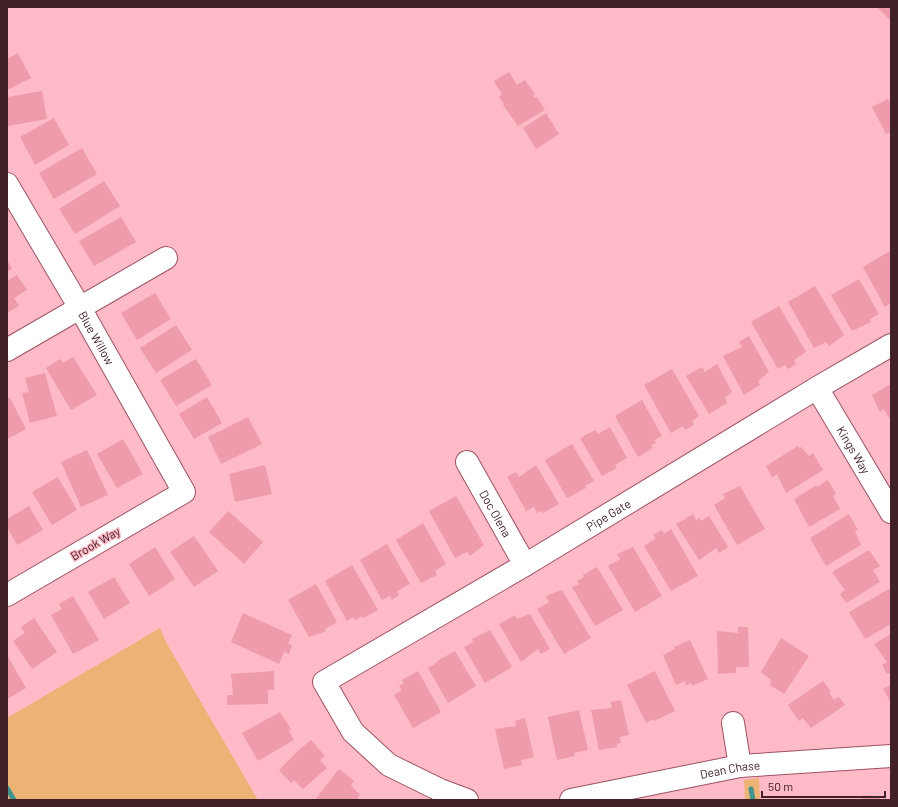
<svg xmlns="http://www.w3.org/2000/svg" width="898" height="807" viewBox="0 0 898 807" font-family="Barlow,sans-serif">
  <rect width="100%" height="100%" fill="#ffbac7"/>
  <!-- green -->
  <g fill="#ecb377">
    <polygon points="160,628 167,644 258,800 7,800 7,718"/>
    <polygon points="759,778 760,800 745,800 744,780"/>
  </g>
  <g fill="none" stroke-linecap="round" stroke-linejoin="round">
    <!-- stream -->
    <g stroke="#41938c" stroke-width="5">
      <polyline points="7,788 14,800"/>
      <polyline points="751,789 753,800"/>
    </g>
  </g>
  <!-- building -->
  <g fill="#ee9bac">
    <polygon points="877,7 891,7 891,21"/>
    <polygon points="18,53 31,78 7,90 7,59"/>
    <polygon points="509,72 517,85 525,80 535,94 533,96 535,98 537,97 545,110 518,126 503,105 504,104 499,97 502,94 494,81"/>
    <polygon points="42,91 47,119 8,126 7,97"/>
    <polygon points="888,99 891,105 891,132 886,134 872,107"/>
    <polygon points="546,113 559,134 536,149 523,128"/>
    <polygon points="54,118 69,145 35,165 20,137"/>
    <polygon points="82,148 97,174 54,199 39,173"/>
    <polygon points="104,181 120,206 75,234 59,209"/>
    <polygon points="121,217 136,242 94,266 79,241"/>
    <polygon points="890,251 891,303 885,307 863,267"/>
    <polygon points="7,260 12,269 7,272"/>
    <polygon points="17,275 27,290 14,298 19,306 7,313 7,281"/>
    <polygon points="859,279 879,314 870,319 871,322 852,331 831,295"/>
    <polygon points="815,286 844,335 829,346 826,342 814,348 788,302"/>
    <polygon points="155,293 171,319 137,340 121,313"/>
    <polygon points="779,306 806,352 794,360 796,364 788,369 785,365 778,369 751,322"/>
    <polygon points="176,325 192,350 156,373 140,348"/>
    <polygon points="749,336 769,372 758,381 760,385 744,395 723,356 742,347 739,342"/>
    <polygon points="73,357 97,395 71,410 46,368 60,359 63,363"/>
    <polygon points="196,359 212,385 176,406 160,380"/>
    <polygon points="717,364 732,392 725,398 727,403 709,414 686,376 702,367 705,372"/>
    <polygon points="672,369 699,416 692,421 694,425 685,430 683,426 671,433 644,385"/>
    <polygon points="45,373 57,416 30,423 22,393 29,392 25,378"/>
    <polygon points="891,384 891,421 884,409 880,412 872,395"/>
    <polygon points="207,397 222,423 194,439 179,414"/>
    <polygon points="10,398 26,429 7,439 7,399"/>
    <polygon points="642,400 662,436 654,440 656,443 651,445 653,448 638,457 615,416"/>
    <polygon points="248,417 262,444 221,464 208,437"/>
    <polygon points="610,427 627,458 615,465 617,468 602,476 580,438 595,430 598,434"/>
    <polygon points="123,439 143,474 117,488 97,454"/>
    <polygon points="572,444 594,481 585,486 586,488 567,498 545,460"/>
    <polygon points="798,446 799,448 801,447 809,456 813,453 823,470 786,493 777,474 772,477 766,466"/>
    <polygon points="87,450 108,495 81,507 61,462"/>
    <polygon points="265,465 272,494 235,502 229,474"/>
    <polygon points="536,465 559,504 543,513 541,511 537,513 534,507 526,511 507,477 516,472 519,477"/>
    <polygon points="58,477 77,510 52,525 32,492"/>
    <polygon points="828,480 836,494 833,496 840,509 809,527 794,499 817,485 817,487"/>
    <polygon points="740,486 765,529 737,545 714,505 725,498 723,494"/>
    <polygon points="456,496 484,545 470,556 467,552 455,558 429,511"/>
    <polygon points="29,506 43,530 17,545 7,527 7,519"/>
    <polygon points="228,511 263,542 244,564 209,532"/>
    <polygon points="693,514 696,520 700,518 701,521 709,516 728,547 719,553 716,548 699,560 676,524"/>
    <polygon points="849,514 858,530 855,531 861,545 826,566 810,538"/>
    <polygon points="423,523 446,564 435,571 437,575 421,583 396,540"/>
    <polygon points="671,529 698,576 671,591 644,546 656,538 653,535 662,530 664,534"/>
    <polygon points="194,536 218,571 194,587 170,552"/>
    <polygon points="387,544 410,584 397,591 399,595 392,600 390,596 382,600 360,560"/>
    <polygon points="155,547 175,579 149,596 129,564"/>
    <polygon points="633,547 662,596 635,612 608,566 620,559 617,554"/>
    <polygon points="869,550 880,566 873,570 880,582 846,603 840,594 845,590 832,572"/>
    <polygon points="352,565 378,610 363,618 362,616 355,620 353,617 347,621 325,581"/>
    <polygon points="597,567 623,610 595,626 572,587 579,584 577,581 584,577 583,575"/>
    <polygon points="114,577 130,603 104,619 88,592"/>
    <polygon points="316,584 337,622 325,629 326,631 309,637 288,600"/>
    <polygon points="889,589 891,593 891,624 865,639 849,612"/>
    <polygon points="562,590 591,638 564,654 537,609 549,602 546,596"/>
    <polygon points="73,596 99,640 73,654 51,615 62,609 59,604"/>
    <polygon points="243,613 292,635 288,644 292,645 289,654 284,652 279,664 231,642"/>
    <polygon points="530,614 550,649 541,654 538,649 521,662 499,624 515,615 517,619"/>
    <polygon points="34,618 57,652 32,669 13,641 25,633 21,627"/>
    <polygon points="738,627 748,627 749,667 736,667 736,673 718,674 717,631 738,633"/>
    <polygon points="490,630 512,667 485,683 464,647 473,642 472,639"/>
    <polygon points="891,634 891,672 887,674 882,665 887,662 874,644"/>
    <polygon points="781,638 809,656 784,694 770,685 771,680 761,672"/>
    <polygon points="690,640 708,679 692,686 691,683 686,686 685,681 676,685 663,655 675,649 674,647"/>
    <polygon points="455,651 476,686 448,703 428,668 438,662 437,661"/>
    <polygon points="7,655 26,688 7,699"/>
    <polygon points="274,671 274,690 268,690 268,704 227,705 227,695 233,695 231,674"/>
    <polygon points="418,671 441,712 413,728 394,695 402,690 399,686 404,683 402,680"/>
    <polygon points="655,671 675,711 654,721 653,719 646,723 627,685"/>
    <polygon points="823,681 831,692 829,693 834,700 839,697 845,705 811,728 803,718 799,721 788,705"/>
    <polygon points="891,685 891,703 883,689"/>
    <polygon points="621,700 629,735 620,737 621,743 617,744 617,747 599,750 591,710 612,708 611,702"/>
    <polygon points="579,710 588,750 574,753 575,756 557,760 548,717"/>
    <polygon points="280,712 291,729 289,731 294,740 258,761 242,733"/>
    <polygon points="525,718 534,757 521,760 522,765 504,769 495,729 516,726 515,721"/>
    <polygon points="311,740 325,756 320,760 327,768 303,789 294,780 291,783 279,770 301,748"/>
    <polygon points="339,769 354,781 351,785 360,795 356,800 315,800"/>
    <polygon points="871,795 871,798 880,797 880,800 862,800 862,796"/>
  </g>
  <g fill="none" stroke-linecap="round" stroke-linejoin="round">
    <defs>
      <g id="minor">
        <path id="s1" d="M7,184L80,308L184,492L7,595"/>
        <polyline points="7,350 166,258"/>
        <path id="s2" d="M817,388L891,512"/>
        <path id="s3" d="M467,462L525,565"/>
        <polyline points="733,723 740,766"/>
        <path id="s4" d="M467,800L440,790L389,765L353,732L324,682L525,565L817,388L891,345"/>
        <path id="s5" d="M571,800L740,766L891,756"/>
      </g>
    </defs>
    <!-- minor casing -->
    <use href="#minor" stroke="#9d5263" stroke-width="24"/>
    <!-- minor -->
    <use href="#minor" stroke="#fff" stroke-width="22"/>
  </g>
  <g text-anchor="middle" dominant-baseline="central" stroke-width="3" stroke-linejoin="round" paint-order="stroke">
    <!-- street labels -->
    <g font-size="12" fill="#412027" stroke="#ffbac7">
      <text stroke="none"><textPath href="#s1" startOffset="178">Blue Willow</textPath></text>
      <text stroke="none"><textPath href="#s2" startOffset="72">Kings Way</textPath></text>
      <text stroke="none"><textPath href="#s3" startOffset="59">Doc Olena</textPath></text>
      <text stroke="none"><textPath href="#s4" startOffset="522">Pipe Gate</textPath></text>
      <text transform="translate(95 543) rotate(-30)">Brook Way</text>
      <text stroke="none"><textPath href="#s5" startOffset="162">Dean Chase</textPath></text>
    </g>
  </g>
  <!-- border -->
  <rect width="898" height="807" fill="none" stroke="#412027" stroke-width="16"/>
  <!-- scale -->
  <path d="M762 791v6h123v-6" fill="none" stroke="#412027" stroke-width="2"/>
  <text x="768" y="791" font-size="12" fill="#412027" stroke="#ffbac7" stroke-width="3" paint-order="stroke">50 m</text>
</svg>
